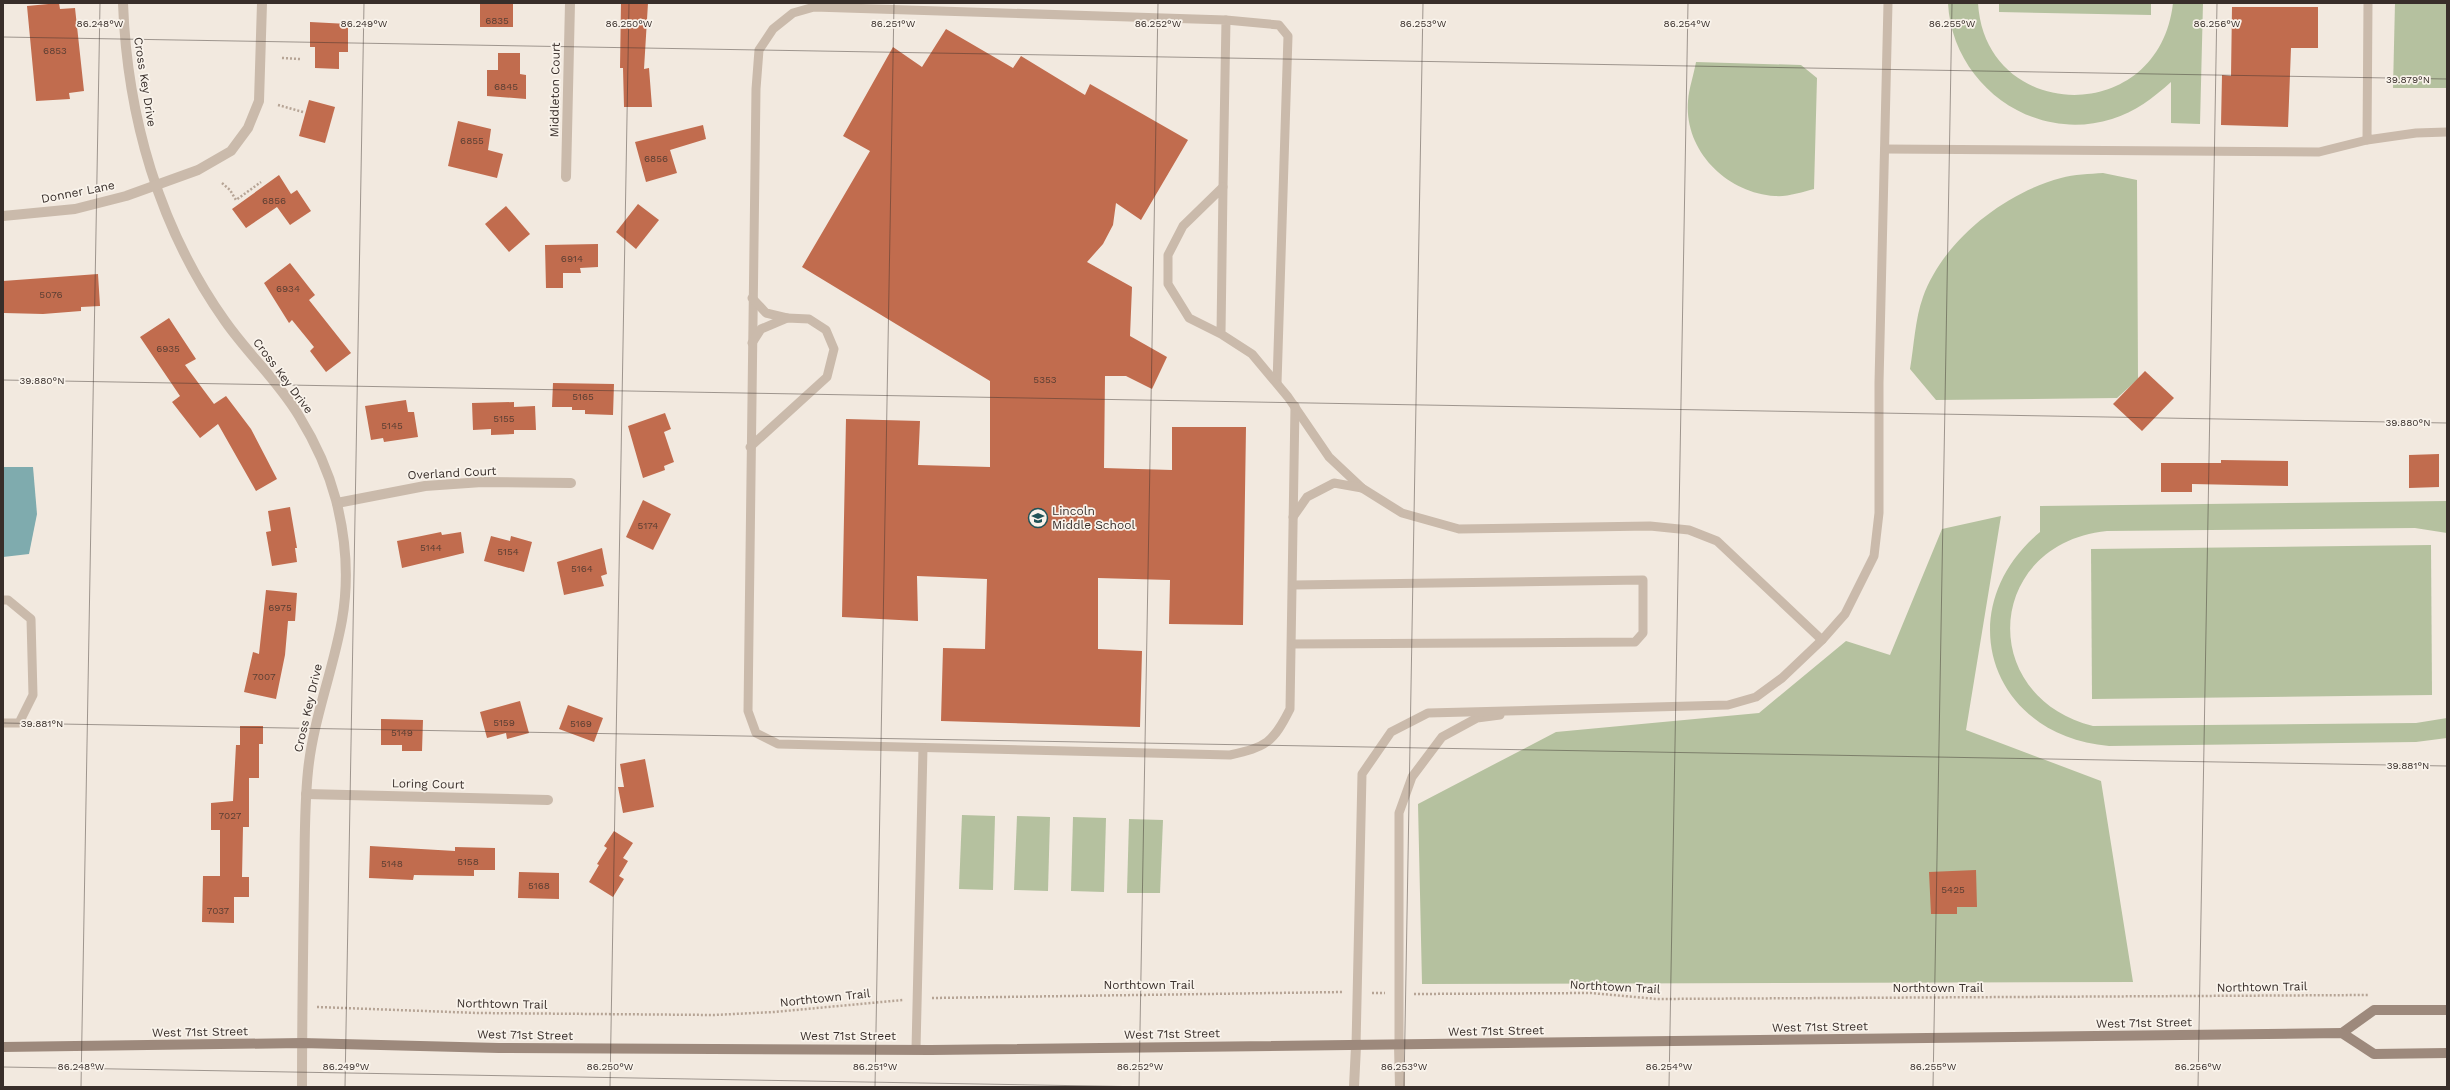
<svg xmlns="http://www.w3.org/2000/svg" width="2450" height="1090" viewBox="0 0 2450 1090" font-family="'Work Sans',sans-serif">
  <rect width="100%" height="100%" fill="#f2e9df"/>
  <!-- green -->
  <g fill="#b5c19f">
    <path d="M1948,3H1978C1985,123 2159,128 2173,3H2203L2200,124L2171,123V82C2153,98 2135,112 2112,119C2033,144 1952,84 1948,3Z"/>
    <polygon points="1999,3 2151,3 2151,15 1999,12"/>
    <polygon points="2395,3 2447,3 2447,88 2393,88"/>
    <path d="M1696,62L1801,65L1817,78L1814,189C1803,192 1787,197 1775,196C1727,193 1684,151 1688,101C1689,88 1694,74 1696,62Z"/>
    <path d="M2103,173L2137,180L2138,379L2117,398L1936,400L1910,369C1914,346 1915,319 1923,297C1943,241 2004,193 2061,178C2074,174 2090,174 2103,173Z"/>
    <path d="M2447,501V533L2415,528L2107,531C1986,543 1975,696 2093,726L2416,723L2447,718V738L2416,742L2109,746C1990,736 1948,609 2040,532V506Z"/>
    <polygon points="2001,516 1966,730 2101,781 2133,982 1422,984 1418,804 1556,732 1759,713 1846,641 1890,655 1942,529"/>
    <polygon points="2431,545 2432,695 2092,699 2091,549"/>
    <polygon points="962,815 995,816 993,890 959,889"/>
    <polygon points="1017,816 1050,817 1048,891 1014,890"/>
    <polygon points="1073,817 1106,818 1104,892 1071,891"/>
    <polygon points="1129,819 1163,820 1160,893 1127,893"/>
  </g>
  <!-- water -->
  <polygon fill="#7fabae" points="3,467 33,467 37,514 29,554 3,557"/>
  <!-- building -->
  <g fill="#c16c4e">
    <polygon points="59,3 60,9 75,8 84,91 69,93 70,99 36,101 27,6"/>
    <rect x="480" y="3" width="33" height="24"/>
    <polygon points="621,3 648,3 644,69 649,68 652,107 624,107 623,68 620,68"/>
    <polygon points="2232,7 2318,7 2318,48 2291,48 2288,127 2221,125 2222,75 2231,76"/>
    <polygon points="310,22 348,24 348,52 339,52 339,69 315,68 315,47 310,47"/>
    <polygon points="946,29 1013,68 1021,56 1085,95 1090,84 1188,140 1141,220 1116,203 1113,225 1103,244 1087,262 1132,287 1130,336 1167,357 1152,389 1126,376 1105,376 1104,468 1172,470 1172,427 1246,427 1243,625 1169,624 1170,580 1098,578 1098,649 1142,651 1140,727 941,721 943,648 985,649 987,579 917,576 918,621 842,617 846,419 920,421 918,465 990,467 990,381 802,267 870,151 843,136 893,47 922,67"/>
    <polygon points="498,53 520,53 520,74 526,75 526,99 487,96 487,70 498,70"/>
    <polygon points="309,100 335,107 325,143 299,136"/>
    <polygon points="458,121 491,129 488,150 503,154 497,178 448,166"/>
    <polygon points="703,125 706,139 670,150 677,173 646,182 635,142"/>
    <polygon points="279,175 291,194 297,190 311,211 290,225 277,207 246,228 232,209"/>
    <polygon points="638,204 659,220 636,249 616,232"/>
    <polygon points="506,206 530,234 509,252 485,224"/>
    <polygon points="598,244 598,267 580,268 581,273 563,273 563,288 546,288 545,245"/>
    <polygon points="290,263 315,295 309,300 351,353 326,372 310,351 314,347 292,320 289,323 264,283"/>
    <polygon points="98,274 100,306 81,307 81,311 43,314 4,313 3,281"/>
    <polygon points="169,318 196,359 185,365 214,404 226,396 251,429 277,479 256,491 218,424 200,438 172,402 180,396 140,337"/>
    <polygon points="2145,371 2174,398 2142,431 2113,404"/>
    <polygon points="553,383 614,384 613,415 585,414 585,410 572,410 572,407 552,407"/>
    <polygon points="406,400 408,412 414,412 418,437 384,442 383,438 371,440 365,406"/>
    <polygon points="514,402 514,407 535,406 536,430 514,430 514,434 491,435 491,429 473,430 472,403"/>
    <polygon points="665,413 671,429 664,432 674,462 664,466 665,470 643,478 628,426"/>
    <polygon points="2439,454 2439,487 2409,488 2409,455"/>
    <polygon points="2221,460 2288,461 2288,486 2192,484 2192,492 2161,492 2161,463 2221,463"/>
    <polygon points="643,500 671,514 653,550 626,537"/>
    <polygon points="290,507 297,548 295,548 297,562 272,566 266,532 271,531 268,511"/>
    <polygon points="441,532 442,535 461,532 464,553 402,568 397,541"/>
    <polygon points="491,536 510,541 511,536 532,542 524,572 484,561"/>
    <polygon points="602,548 607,574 601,576 604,586 564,595 557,562"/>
    <polygon points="266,590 297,593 295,621 288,621 285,655 276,699 244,692 253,652 259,654"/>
    <polygon points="520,701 529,733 507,739 506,733 487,738 480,712"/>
    <polygon points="568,705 603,718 594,742 559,729"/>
    <polygon points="381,719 423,720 422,751 402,751 402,745 381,745"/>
    <polygon points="240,726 263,726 263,744 259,744 259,778 249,778 249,827 243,827 242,877 249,877 249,897 234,897 234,923 202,922 203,876 220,876 220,830 211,830 211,803 233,801 236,745 240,745"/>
    <polygon points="645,759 654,807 623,813 618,787 624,787 620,764"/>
    <polygon points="614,831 633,843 623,858 628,861 619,876 624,879 613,897 589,882 599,865 597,864 607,848 604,846"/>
    <polygon points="370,846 455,851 455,847 495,848 495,870 474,870 474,876 414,875 413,880 369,878"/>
    <polygon points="1976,870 1977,907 1957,907 1957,914 1931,914 1929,872"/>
    <polygon points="519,872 559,873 559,899 518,898"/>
  </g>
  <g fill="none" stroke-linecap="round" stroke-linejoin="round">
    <!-- path -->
    <g stroke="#b6a495" stroke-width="2.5" stroke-dasharray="2 2" stroke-linecap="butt">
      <polyline points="282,58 300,59"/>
      <polyline points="278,105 303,112"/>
      <polyline points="222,183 230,190 236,200 261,182"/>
      <polyline points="1372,993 1385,993"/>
      <polyline points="1414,994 1591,993 1657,999 2369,995"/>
      <polyline points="932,998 1343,992"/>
      <polyline points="317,1007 478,1013 714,1015 774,1012 903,1000"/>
    </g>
    <!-- service -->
    <g stroke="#cabaab" stroke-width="9">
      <polyline points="2368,3 2367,140 2416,133 2447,132"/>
      <polyline points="1226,20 1279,25 1288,36 1277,383"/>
      <polyline points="1885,149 2319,152 2367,140"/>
      <path d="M1223,187L1226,20L814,7L793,13L773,29L759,50L756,89L748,711L756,733L778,744L1230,755C1266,747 1273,743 1290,709L1295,406"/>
      <polyline points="752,298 766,313 787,318"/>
      <polyline points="1221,334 1223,187 1183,226 1168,255 1168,284 1189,318 1221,334 1252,354 1288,397 1329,457 1362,488 1402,513 1459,529 1650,526 1689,530 1717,541 1822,640"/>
      <polyline points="750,447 827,377 834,349 826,330 809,319 787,318 761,329 752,343"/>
      <polyline points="1293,517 1307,497 1334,483 1362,488"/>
      <polyline points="3,600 8,600 31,619 33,695 19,723 3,723"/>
      <polyline points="1292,644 1635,642 1643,633 1643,580 1293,585"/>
      <polyline points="1399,1045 1399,813 1412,777 1442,737 1477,718 1500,715"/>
      <polyline points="1356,1046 1362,774 1391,732 1428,713 1728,705 1756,697 1782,678 1822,640 1845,614 1874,556 1879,513 1879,383 1888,3"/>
      <polyline points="916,1049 923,748"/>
    </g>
    <!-- minor -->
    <g stroke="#cabaab" stroke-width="10">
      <path d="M123,3C127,116 159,228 225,321C248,354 279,382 299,416C315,442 328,470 336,500C346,539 349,580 342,620C333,671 313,720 308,771C304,809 305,848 304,886C303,953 302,1020 302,1087"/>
      <polyline points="566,177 570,3"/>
      <polyline points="3,216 75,209 126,196 198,170 231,151 248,128 259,101 262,3"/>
      <polyline points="337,503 425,486 482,482 571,483"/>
      <polyline points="306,794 548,800"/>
      <polyline points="1399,1045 1400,1087"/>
      <polyline points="1354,1087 1356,1046"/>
    </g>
    <!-- secondary -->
    <g stroke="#9d897c" stroke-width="10">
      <polyline points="2342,1033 2374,1010 2447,1010"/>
      <polyline points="3,1047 302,1043 499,1048 931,1050 2342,1033 2374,1054 2447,1053"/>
    </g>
  </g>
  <!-- ticks -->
  <path fill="none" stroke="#382e2a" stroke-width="1" stroke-opacity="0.45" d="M3,37L2447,79M3,380L2447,423M3,723L2447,766M3,1067L1151,1087M81,1087L100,3M345,1087L364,3M610,1087L629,3M875,1087L894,3M1139,1087L1158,3M1404,1087L1423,3M1669,1087L1688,3M1933,1087L1952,3M2198,1087L2217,3"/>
  <!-- icons -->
  <defs>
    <symbol id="school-ring" viewBox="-11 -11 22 22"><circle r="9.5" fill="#f9f3eb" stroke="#215358" stroke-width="1.5"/><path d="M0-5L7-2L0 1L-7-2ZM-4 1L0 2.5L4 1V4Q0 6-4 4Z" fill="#215358"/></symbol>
  </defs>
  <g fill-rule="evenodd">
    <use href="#school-ring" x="1027" y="507" width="22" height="22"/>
  </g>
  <g text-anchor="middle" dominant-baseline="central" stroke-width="3.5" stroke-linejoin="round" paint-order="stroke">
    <!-- number labels -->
    <g font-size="10" fill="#5a3e33">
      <text x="497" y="20">6835</text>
      <text x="55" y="50">6853</text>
      <text x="506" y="86">6845</text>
      <text x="472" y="140">6855</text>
      <text x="656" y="158">6856</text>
      <text x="274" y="200">6856</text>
      <text x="572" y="258">6914</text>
      <text x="288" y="288">6934</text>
      <text x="51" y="294">5076</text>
      <text x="168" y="348">6935</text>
      <text x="1045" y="379">5353</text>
      <text x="583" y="396">5165</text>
      <text x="504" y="418">5155</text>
      <text x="392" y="425">5145</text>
      <text x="648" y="525">5174</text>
      <text x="431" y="547">5144</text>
      <text x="508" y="551">5154</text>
      <text x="582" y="568">5164</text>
      <text x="280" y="607">6975</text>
      <text x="264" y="676">7007</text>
      <text x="504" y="722">5159</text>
      <text x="581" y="723">5169</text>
      <text x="402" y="732">5149</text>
      <text x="230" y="815">7027</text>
      <text x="468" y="861">5158</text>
      <text x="392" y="863">5148</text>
      <text x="539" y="885">5168</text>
      <text x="1953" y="889">5425</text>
      <text x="218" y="910">7037</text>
    </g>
    <!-- street labels -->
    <g font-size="12" fill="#382e2a" stroke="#f9f3eb">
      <text transform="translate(145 82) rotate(81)">Cross Key Drive</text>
      <text transform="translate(555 90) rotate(-89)">Middleton Court</text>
      <text transform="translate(78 192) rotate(-11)">Donner Lane</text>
      <text transform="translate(283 376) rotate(53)">Cross Key Drive</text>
      <text transform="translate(452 473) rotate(-3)">Overland Court</text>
      <text transform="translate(308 708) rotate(-77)">Cross Key Drive</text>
      <text transform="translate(428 784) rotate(1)">Loring Court</text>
      <text x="1149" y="985">Northtown Trail</text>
      <text transform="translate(1615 987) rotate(3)">Northtown Trail</text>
      <text transform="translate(2262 987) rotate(-1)">Northtown Trail</text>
      <text x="1938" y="988">Northtown Trail</text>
      <text transform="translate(825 998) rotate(-6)">Northtown Trail</text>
      <text transform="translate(502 1004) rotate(1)">Northtown Trail</text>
      <text transform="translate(2144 1023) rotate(-1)">West 71st Street</text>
      <text transform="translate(1820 1027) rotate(-1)">West 71st Street</text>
      <text transform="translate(1496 1031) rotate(-1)">West 71st Street</text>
      <text transform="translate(200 1032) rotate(-1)">West 71st Street</text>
      <text transform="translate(1172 1034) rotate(-1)">West 71st Street</text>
      <text transform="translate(525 1035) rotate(1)">West 71st Street</text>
      <text x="848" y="1036">West 71st Street</text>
    </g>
    <!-- poi labels -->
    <g font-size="12" fill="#382e2a" stroke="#f9f3eb" text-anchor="start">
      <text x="1052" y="511">Lincoln<tspan x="1052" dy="14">Middle School</tspan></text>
    </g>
  </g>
  <g font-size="10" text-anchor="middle" fill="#382e2a" stroke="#f9f3eb" stroke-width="3.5" stroke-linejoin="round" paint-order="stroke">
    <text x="100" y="27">86.248°W</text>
    <text x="364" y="27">86.249°W</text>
    <text x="629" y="27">86.250°W</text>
    <text x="893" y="27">86.251°W</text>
    <text x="1158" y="27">86.252°W</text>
    <text x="1423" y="27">86.253°W</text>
    <text x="1687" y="27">86.254°W</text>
    <text x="1952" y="27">86.255°W</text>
    <text x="2217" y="27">86.256°W</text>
    <text x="2408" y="83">39.879°N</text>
    <text x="42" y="384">39.880°N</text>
    <text x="2408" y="426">39.880°N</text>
    <text x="42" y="727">39.881°N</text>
    <text x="2408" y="769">39.881°N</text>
    <text x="81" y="1070">86.248°W</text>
    <text x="346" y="1070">86.249°W</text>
    <text x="610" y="1070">86.250°W</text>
    <text x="875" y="1070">86.251°W</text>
    <text x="1140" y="1070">86.252°W</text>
    <text x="1404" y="1070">86.253°W</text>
    <text x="1669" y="1070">86.254°W</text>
    <text x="1933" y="1070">86.255°W</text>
    <text x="2198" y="1070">86.256°W</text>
  </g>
  <!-- border -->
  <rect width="2450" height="1090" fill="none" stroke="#382e2a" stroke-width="8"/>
</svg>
